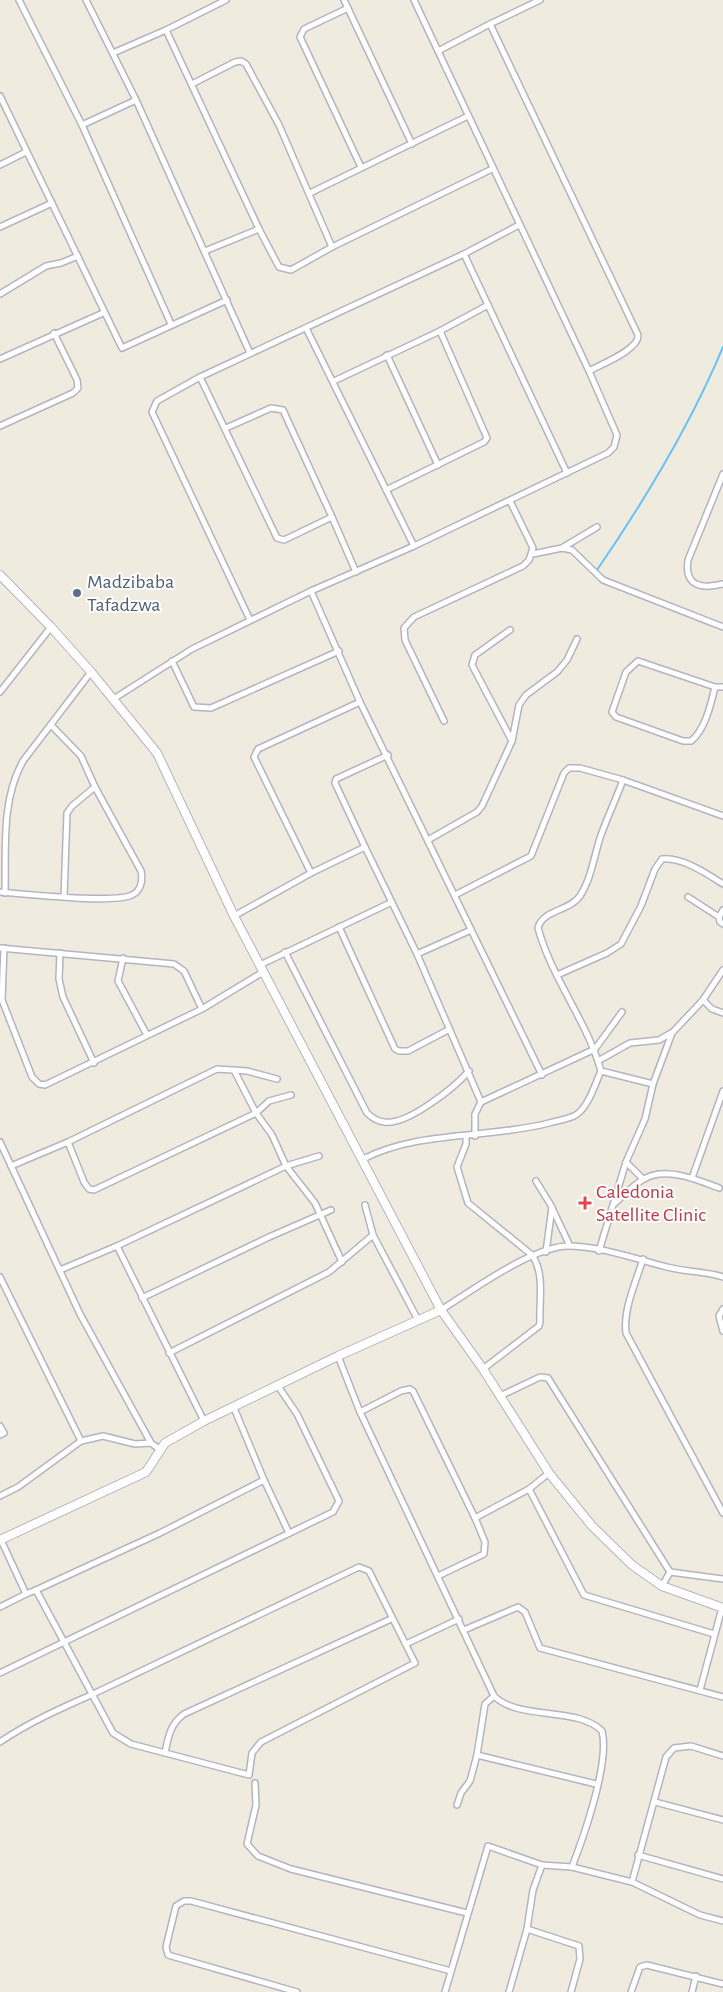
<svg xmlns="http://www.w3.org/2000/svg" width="723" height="1992" viewBox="0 0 723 1992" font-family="'Alegreya Sans',sans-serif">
  <rect width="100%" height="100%" fill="#f0ebdf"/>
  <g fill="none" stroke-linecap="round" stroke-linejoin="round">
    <!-- stream -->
    <path stroke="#69c1fc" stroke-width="2" d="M597,570C645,500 690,426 723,347"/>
    <defs>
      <g id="street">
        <polyline points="19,0 82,125 171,324"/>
        <polyline points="86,0 136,100 250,353"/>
        <polyline points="344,0 412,144"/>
        <polyline points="414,0 438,51"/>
        <polyline points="348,8 304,29 300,37 361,167"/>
        <polyline points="490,24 540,0"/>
        <polyline points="166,30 259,229 205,251"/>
        <polyline points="113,53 166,30 226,0"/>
        <polyline points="192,84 235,62 241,61 246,64 279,125 332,247 291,270 279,267 259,229"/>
        <polyline points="0,96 122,348 227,300"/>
        <polyline points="82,125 136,100"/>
        <polyline points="0,165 26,152"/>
        <polyline points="310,193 468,116"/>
        <polyline points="0,227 52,203"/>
        <polyline points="332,247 492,169"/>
        <polyline points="464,254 567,473"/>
        <polyline points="0,294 46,266 61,263 78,256"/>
        <polyline points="306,328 414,546"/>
        <polyline points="387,355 438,465"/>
        <polyline points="0,359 103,313"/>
        <polyline points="200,377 277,538 284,540 332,517 283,410 271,408 226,428"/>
        <polyline points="334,381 440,331 488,305"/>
        <polyline points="0,426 73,393 78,388 77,380 54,333"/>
        <path d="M723,474L688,560C684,587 702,589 723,584"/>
        <polyline points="386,490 484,442 487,438 440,331"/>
        <polyline points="332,517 356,572"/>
        <polyline points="562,548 597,527"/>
        <polyline points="533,554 562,548 572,550 603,580 723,627"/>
        <polyline points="311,591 360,702 542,1075"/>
        <polyline points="250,620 152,412 157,401 200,377 464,254 519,225"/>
        <polyline points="172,661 194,707 211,708 339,651"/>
        <path d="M715,687C711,704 705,730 691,741H683L616,717L612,712L626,672L638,661L715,687H723"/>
        <polyline points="0,692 51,627"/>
        <path d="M115,698L192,649L311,591L414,546L608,453L614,447L617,435L589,371L438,51L490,24L638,335C640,349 602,364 589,371"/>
        <polyline points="444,721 405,640 404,628 414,617 523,566 529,560 533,548 510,501"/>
        <polyline points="51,725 81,756 95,787"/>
        <polyline points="512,741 519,705 526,695 557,672 567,660 577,639"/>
        <polyline points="428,840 477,812 482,806 512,741 472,665 475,655 510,630"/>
        <polyline points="365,847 335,783 336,779 388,755"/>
        <polyline points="311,873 254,757 258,749 360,702"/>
        <path d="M0,892C24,894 114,904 132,895C141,891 143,880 141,871L95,787L72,806L67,813L64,897"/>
        <path d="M5,893C6,849 1,800 23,761L91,672"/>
        <polyline points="455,895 531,856 564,773 569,768 580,768 623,780 723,816"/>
        <polyline points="688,897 719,917"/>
        <polyline points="723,910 719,917 720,922 723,924"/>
        <polyline points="234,916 311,873 365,847 417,954 481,1102"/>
        <polyline points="339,927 395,1049 399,1051 408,1051 448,1030"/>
        <polyline points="0,948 174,964 184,971 202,1009"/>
        <polyline points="4,948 2,1000 32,1077 39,1084 45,1085 202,1009 263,972"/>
        <path d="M285,952L367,1113C372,1118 377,1121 384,1122C407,1126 455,1087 469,1071"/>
        <polyline points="60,953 59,979 63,997 94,1063"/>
        <polyline points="417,954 471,930"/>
        <polyline points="123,958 118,981 147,1035"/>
        <polyline points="260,965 392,902"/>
        <path d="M557,975L607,953L621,944L641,906L655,869L662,859C682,857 706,873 723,884"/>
        <polyline points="703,1000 712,1009 723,1013"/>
        <polyline points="598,1061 630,1043 659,1040 671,1033"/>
        <polyline points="234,1070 256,1113 272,1135 286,1166 315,1203 342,1262"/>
        <polyline points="601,1071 653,1084"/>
        <polyline points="475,1136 475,1114 481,1102 595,1049 622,1012"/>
        <path d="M466,1137V1144L457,1167L468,1203L532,1255C545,1274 539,1299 540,1322L539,1326L483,1369"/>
        <polyline points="0,1142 80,1314 151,1443 159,1449"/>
        <polyline points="68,1142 84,1182 89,1189 94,1190 256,1113 269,1101 291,1095"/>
        <path d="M363,1159C420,1130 488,1139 549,1123C557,1121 567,1119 574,1116C588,1109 595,1084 601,1071C587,1021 552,979 538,928C542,910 570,911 580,896C591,879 594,857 600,838C607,818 616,799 623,780"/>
        <polyline points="626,1162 643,1179"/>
        <polyline points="11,1166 68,1142 217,1069 247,1071 277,1079"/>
        <polyline points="692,1178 723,1091"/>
        <polyline points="536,1181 552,1207 546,1252"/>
        <path d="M614,1204C623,1196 633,1185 644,1179C665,1166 698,1180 719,1188"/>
        <polyline points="365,1205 373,1235 418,1320"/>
        <polyline points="552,1208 570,1246"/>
        <polyline points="117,1246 204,1421"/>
        <polyline points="599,1251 626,1162 645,1119 653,1084 672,1033 703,1000 723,970"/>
        <path d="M643,1259C636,1282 623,1309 626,1333L723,1513"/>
        <polyline points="60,1270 117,1246 286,1166 319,1156"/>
        <polyline points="0,1277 81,1441"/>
        <polyline points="142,1298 269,1237 331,1210"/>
        <polyline points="723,1309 719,1316 723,1331"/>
        <path d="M441,1310C473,1290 534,1245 570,1246C603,1247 636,1259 667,1267C686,1272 704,1271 723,1277"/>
        <polyline points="169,1353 329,1272 373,1235"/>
        <path d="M338,1356L360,1412L494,1696C519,1721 578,1706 602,1731C610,1762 584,1836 572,1867"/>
        <polyline points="500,1396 540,1377 548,1378 670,1572 662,1586"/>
        <polyline points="234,1408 264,1480 289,1533"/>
        <polyline points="360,1412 401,1391 410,1389 413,1391 475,1518 485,1542 484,1554 438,1576"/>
        <polyline points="0,1426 4,1433 0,1435"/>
        <polyline points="529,1489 584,1595 714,1634"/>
        <polyline points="0,1496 18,1487 81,1441 103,1436 135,1444 151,1443"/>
        <polyline points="475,1518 529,1489 549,1473"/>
        <polyline points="670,1572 723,1579"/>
        <polyline points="36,1590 160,1533 264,1480"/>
        <polyline points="0,1607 26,1594"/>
        <polyline points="464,1630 518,1607 525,1612 540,1648 723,1697"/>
        <polyline points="406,1644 459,1619"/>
        <polyline points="0,1673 333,1512 339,1501 297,1414 278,1386"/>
        <polyline points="700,1690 722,1608"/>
        <path d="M0,1742C28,1723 59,1709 91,1695L359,1567L369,1571L415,1663L261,1742L252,1753L249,1775L131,1744L113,1733L36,1590L26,1594L1,1540"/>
        <path d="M165,1753C168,1738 170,1724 184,1714L391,1619"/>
        <polyline points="477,1755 485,1704 494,1696"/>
        <polyline points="255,1783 256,1805 247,1844 258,1856 291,1869 467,1913"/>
        <polyline points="655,1802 723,1820"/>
        <polyline points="457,1805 461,1793 470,1781 477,1755 596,1784"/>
        <polyline points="638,1855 723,1879"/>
        <polyline points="632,1882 666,1757 674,1748 691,1746 723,1756"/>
        <polyline points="527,1929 579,1946 580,1959 571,1992"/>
        <polyline points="297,1992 168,1955 166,1947 176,1906 184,1901 191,1901 451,1971"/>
        <polyline points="445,1992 488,1846 542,1865 572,1867 632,1882 700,1915 723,1921"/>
        <polyline points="509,1992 527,1929 533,1890 542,1865"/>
        <polyline points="631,1992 640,1967 647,1965 723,1984"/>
        <polyline points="692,1992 696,1976"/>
      </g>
      <g id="secondary">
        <polyline points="0,575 51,627 91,672 157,753 234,916 441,1310 483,1369 549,1473 592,1526 632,1565 662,1586 723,1608"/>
        <polyline points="0,1540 146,1472 165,1443 204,1421 338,1356 441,1310"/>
      </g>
    </defs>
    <!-- street casing -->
    <use href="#street" stroke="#b3b4c2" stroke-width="8"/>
    <!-- secondary casing -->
    <use href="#secondary" stroke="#b3b4c2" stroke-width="10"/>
    <!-- street -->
    <use href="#street" stroke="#fff" stroke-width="5"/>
    <!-- secondary -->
    <use href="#secondary" stroke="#fff" stroke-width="8"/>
  </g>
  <!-- markers -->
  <circle fill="#5c6f8a" stroke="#fff" stroke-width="2" cx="77" cy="593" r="5"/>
  <path fill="#e0444e" stroke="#fff" stroke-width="2" d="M582.5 1195.5h5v5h5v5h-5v5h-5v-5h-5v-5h5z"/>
  <g text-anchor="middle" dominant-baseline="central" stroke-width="4" stroke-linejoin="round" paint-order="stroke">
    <!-- service labels -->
    <g font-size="20" fill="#4e5e75" stroke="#fff" text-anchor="start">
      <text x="87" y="582">Madzibaba<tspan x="87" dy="23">Tafadzwa</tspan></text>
    </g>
    <!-- health labels -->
    <g font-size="20" fill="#be3a42" stroke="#fff" text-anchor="start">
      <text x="596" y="1192">Caledonia<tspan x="596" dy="23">Satellite Clinic</tspan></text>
    </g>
  </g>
</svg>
